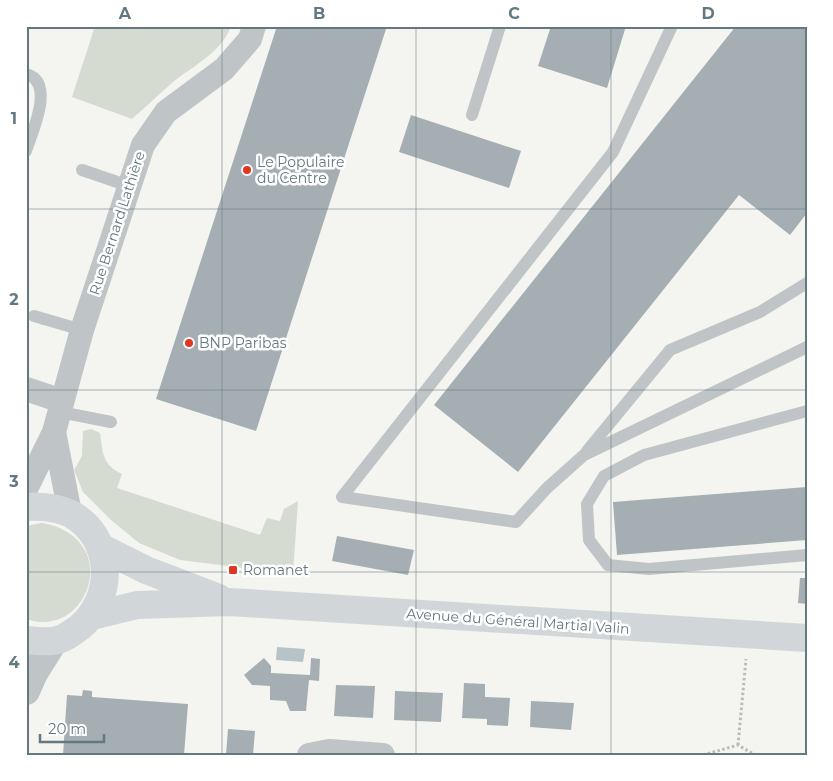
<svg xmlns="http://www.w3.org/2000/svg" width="833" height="781" viewBox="0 0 833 781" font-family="Montserrat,sans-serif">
  <rect width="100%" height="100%" fill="#f4f4f0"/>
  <!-- green -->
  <g fill="#d6dbd1">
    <path d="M95,26H231C222,52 193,66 173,82C159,94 146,107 132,119L72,97Z"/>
    <path d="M91,429L100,433C103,453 102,465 122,474L117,488L260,535L267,518L280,521L284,509L298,501L293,574L180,560L139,543L111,520L83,492L74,470L82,456L83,431Z"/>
    <path d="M42,523C125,538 88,641 26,619V526Z"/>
  </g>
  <!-- water -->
  <polygon fill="#b6c4c7" points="277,647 305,649 303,662 276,660"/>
  <!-- building -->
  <g fill="#a5afb3">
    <polygon points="277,26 387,26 256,431 156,399"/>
    <polygon points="551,26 626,26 607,88 538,66"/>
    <polygon points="736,26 807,26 807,213 790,235 739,195 518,472 434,405"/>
    <polygon points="411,115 521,151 509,188 399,152"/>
    <polygon points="807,487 807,540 617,555 613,502"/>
    <polygon points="337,536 414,550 408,575 332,561"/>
    <polygon points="800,578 807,578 807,604 798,603"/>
    <polygon points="264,658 271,666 271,673 310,675 311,658 320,659 319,681 309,680 306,711 290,711 286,701 270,700 270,686 252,685 244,675"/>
    <polygon points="464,683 485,684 485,697 510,698 508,726 487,725 487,719 462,718"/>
    <polygon points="336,685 375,686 373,718 334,716"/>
    <polygon points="83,690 92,691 92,697 188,704 184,755 63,755 67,695 82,696"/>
    <polygon points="395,691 443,693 441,722 394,720"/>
    <polygon points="531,701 574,703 571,730 530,727"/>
    <polygon points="228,729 255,731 253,755 226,755"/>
  </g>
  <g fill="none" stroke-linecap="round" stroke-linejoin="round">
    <!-- path -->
    <g stroke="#b9bcbd" stroke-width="3" stroke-dasharray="2.5 2.5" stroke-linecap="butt">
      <polyline points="738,745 746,659"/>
      <polyline points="703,755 738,745 755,755"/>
    </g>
    <!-- service -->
    <g stroke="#bfc4c6" stroke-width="12">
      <polyline points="672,26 613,152 342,497 516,522 547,488 584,455 807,347"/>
      <path d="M26,74C56,82 32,132 26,151"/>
      <polyline points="472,115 500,26"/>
      <polyline points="82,170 129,186"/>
      <polyline points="34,316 82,330"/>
      <polyline points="807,411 644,455 604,476 587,504 589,540 608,565 649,569 807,555"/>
      <polyline points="60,412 111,422"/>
      <polyline points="587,451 670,350 760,312 807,283"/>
    </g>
    <!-- minor -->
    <g stroke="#bfc4c6" stroke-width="24">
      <polyline points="26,389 62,401"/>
      <polyline points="54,432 70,513"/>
      <polyline points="26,489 54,432 82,330 143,145 166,112 224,69 250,39 254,26"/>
      <polyline points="309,755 329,751 383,755"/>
    </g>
    <!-- tertiary -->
    <polyline stroke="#bfc4c6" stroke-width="28" points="26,691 34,673 54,641"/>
    <!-- secondary -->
    <g stroke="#d1d6d9" stroke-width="28">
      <path d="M26,507C42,506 57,507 71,514C114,538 115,597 80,627C72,633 63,640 53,641C44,642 35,641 26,640"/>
      <polyline points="100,547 146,570 219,598"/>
      <polyline points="92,616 137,605 230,602 807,638"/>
    </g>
  </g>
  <!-- grid -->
  <path fill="none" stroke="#637881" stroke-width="1" stroke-opacity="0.55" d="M222,26V755M416,26V755M611,26V755M26,209H807M26,390H807M26,572H807"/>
  <!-- markers -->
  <g fill="#e13623" stroke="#fff" stroke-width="2">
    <circle cx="247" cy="170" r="5"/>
    <circle cx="189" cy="343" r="5"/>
    <rect x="228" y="565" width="10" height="10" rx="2.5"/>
  </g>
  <g text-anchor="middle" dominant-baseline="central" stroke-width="5" stroke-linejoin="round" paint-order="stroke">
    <!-- poi labels -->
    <g font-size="14" fill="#637881" stroke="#fff" text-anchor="start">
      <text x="257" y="162">Le Populaire<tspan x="257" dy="16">du Centre</tspan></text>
      <text x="199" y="343">BNP Paribas</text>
      <text x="243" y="570">Romanet</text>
    </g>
    <!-- street labels -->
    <g font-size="14" fill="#637881" stroke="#fff">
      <text transform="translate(117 223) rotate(-72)">Rue Bernard Lathière</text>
      <text transform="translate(518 621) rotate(4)">Avenue du Général Martial Valin</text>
    </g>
  </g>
  <!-- border -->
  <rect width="833" height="781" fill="none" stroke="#ffffff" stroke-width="55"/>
  <!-- scale -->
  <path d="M40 734v8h64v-8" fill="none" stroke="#637881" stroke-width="2.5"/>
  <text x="48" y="734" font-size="15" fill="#637881" stroke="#ffffff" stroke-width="4" paint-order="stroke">20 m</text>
  <rect x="28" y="28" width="778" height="726" fill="none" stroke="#637881" stroke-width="2"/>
  <g font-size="16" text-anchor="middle" font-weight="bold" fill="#637881">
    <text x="125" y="19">A</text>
    <text x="319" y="19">B</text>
    <text x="514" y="19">C</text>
    <text x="708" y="19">D</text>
    <text x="14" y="124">1</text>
    <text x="14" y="305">2</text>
    <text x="14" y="487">3</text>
    <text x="14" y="668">4</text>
  </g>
</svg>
